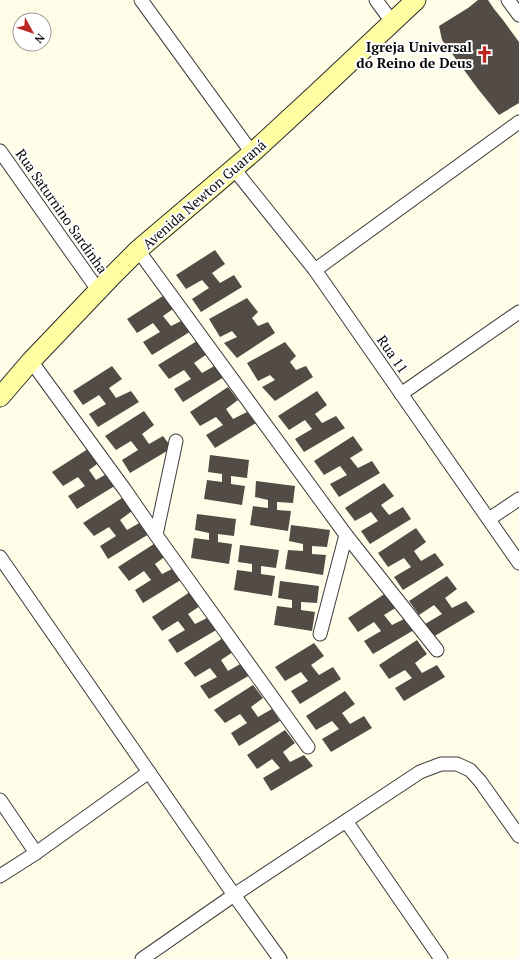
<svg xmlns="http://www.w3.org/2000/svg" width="519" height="959" viewBox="0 0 519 959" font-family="'PT Serif',serif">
  <rect width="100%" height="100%" fill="#fffde7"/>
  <!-- building -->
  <g fill="#534c46">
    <polygon points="478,0 488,0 494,9 503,20 519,42 519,103 499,115 478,89 442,40 439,26 468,8"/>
    <polygon points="215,250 225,264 212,273 220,283 234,275 242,287 201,312 192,299 209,288 202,280 186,289 176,275"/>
    <polygon points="166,294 176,307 163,316 171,326 185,319 193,330 152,355 143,342 160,332 153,323 137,333 127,319"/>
    <polygon points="247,298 258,312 252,318 258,326 268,322 275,333 237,358 224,343 237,337 232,331 220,337 209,319"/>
    <polygon points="197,341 207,354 194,363 202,373 216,365 224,377 183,402 174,389 191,379 184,370 169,379 158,365"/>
    <polygon points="285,342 296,356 290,362 296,370 306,366 313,377 275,401 262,387 275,380 270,375 258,381 247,363"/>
    <polygon points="112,366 122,379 109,388 116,398 131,391 139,402 98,427 89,414 106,404 99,395 83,405 73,391"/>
    <polygon points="228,387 238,400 226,409 233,419 247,412 256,423 215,448 206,435 223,425 216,417 200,426 190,412"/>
    <polygon points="317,391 327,405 315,414 322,423 336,416 345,428 304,452 295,439 312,429 305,420 289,430 278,416"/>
    <polygon points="144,411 154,425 142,434 149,444 163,436 172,448 130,473 122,460 138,450 131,441 116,450 105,436"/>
    <polygon points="353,436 363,450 350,458 358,468 372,461 380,473 339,497 330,484 347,475 340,466 324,475 314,461"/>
    <polygon points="91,447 101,461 89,470 96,480 110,472 118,484 77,509 68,496 85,486 78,477 63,486 52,472"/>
    <polygon points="210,455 249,460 247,478 231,476 231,484 245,486 242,505 204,499 207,480 222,482 222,474 208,472"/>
    <polygon points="256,481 295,486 293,503 277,502 277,510 291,511 288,531 250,525 253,506 268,508 268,500 255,497"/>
    <polygon points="384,483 394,496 381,505 389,515 403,507 411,519 370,544 361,531 378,521 371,512 355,521 345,508"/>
    <polygon points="122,498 132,511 120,520 127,530 141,522 149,534 108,559 100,546 116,536 109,527 94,536 83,523"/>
    <polygon points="197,514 236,519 234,536 218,534 218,542 232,544 229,564 191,558 194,538 209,540 209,533 195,530"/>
    <polygon points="291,525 330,530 327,547 312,546 312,554 326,555 323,575 285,569 288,550 303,551 303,544 289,541"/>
    <polygon points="416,528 426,542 414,551 421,561 435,553 444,565 403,590 394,577 411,567 404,558 388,567 378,553"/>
    <polygon points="157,542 167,555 155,564 162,574 176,567 184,578 143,603 135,590 151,580 144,571 129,581 118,567"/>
    <polygon points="240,545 279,550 276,568 261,566 261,574 275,576 272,596 234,590 237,570 252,572 252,564 238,562"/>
    <polygon points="447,576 457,589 445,598 452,608 466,601 475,612 433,637 425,624 442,614 434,605 419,615 409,601"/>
    <polygon points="280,581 319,586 317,603 301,602 301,610 315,612 312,631 274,625 277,606 292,608 292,600 278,598"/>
    <polygon points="190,592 200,606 188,614 195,624 209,617 218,629 177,653 168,640 185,630 178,621 162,631 152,617"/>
    <polygon points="386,593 397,607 384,615 392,625 406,618 414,630 373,654 364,641 381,631 374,622 358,632 348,618"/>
    <polygon points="223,638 233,652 221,660 228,671 242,663 250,675 209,699 200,686 217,677 210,668 195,677 184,663"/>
    <polygon points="417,640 427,654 415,663 422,673 437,665 445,677 404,701 395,688 412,678 405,670 389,679 379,665"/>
    <polygon points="314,643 324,656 311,665 319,675 333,667 341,679 300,704 291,691 308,681 301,672 285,681 275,667"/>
    <polygon points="253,685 263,698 251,707 258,717 272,709 280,721 239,746 231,733 247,723 240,714 225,723 214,710"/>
    <polygon points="345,691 355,704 342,713 350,724 364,716 372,728 331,752 322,739 339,729 332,721 316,730 306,716"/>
    <polygon points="285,730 295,743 283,752 290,762 304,755 313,766 271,791 263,778 280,768 272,759 257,769 247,755"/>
  </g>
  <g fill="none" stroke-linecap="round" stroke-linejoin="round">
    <defs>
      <g id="minor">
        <polyline points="141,0 252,153"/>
        <polyline points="376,0 392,22"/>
        <polyline points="508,0 519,15"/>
        <polyline points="0,151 98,290"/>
        <polyline points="234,169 315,270 519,563"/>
        <polyline points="138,250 346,535 437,650"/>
        <polyline points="315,270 519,122"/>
        <polyline points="31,361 125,490 156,535 308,747"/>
        <polyline points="401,394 519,312"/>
        <polyline points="489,519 519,499"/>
        <polyline points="156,535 176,441"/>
        <polyline points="0,557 234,895 280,959"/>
        <polyline points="320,634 346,535"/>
        <polyline points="0,800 36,853"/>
        <polyline points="346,821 441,959"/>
        <polyline points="0,876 36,853 149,772"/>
        <polyline points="142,959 234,895 420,772 441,764 457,764 470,770 480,781 519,836"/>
      </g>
      <polyline id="secondary" points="0,397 31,361 113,275 138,250 252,153 316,94 416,0"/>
    </defs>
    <!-- minor casing -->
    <use href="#minor" stroke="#3d3d3d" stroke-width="15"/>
    <!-- secondary casing -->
    <use href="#secondary" stroke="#2c2c2c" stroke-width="21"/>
    <!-- minor -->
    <use href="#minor" stroke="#fff" stroke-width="13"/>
    <!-- secondary -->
    <use href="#secondary" stroke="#fffda2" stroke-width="19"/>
  </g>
  <!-- icons -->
  <defs>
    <symbol id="church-bare" viewBox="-9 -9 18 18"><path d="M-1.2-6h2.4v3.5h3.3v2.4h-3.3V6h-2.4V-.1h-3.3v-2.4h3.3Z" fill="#bb2821" stroke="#fff" stroke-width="2.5" paint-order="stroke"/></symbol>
  </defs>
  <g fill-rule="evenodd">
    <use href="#church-bare" x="472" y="42" width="25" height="25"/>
  </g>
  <g text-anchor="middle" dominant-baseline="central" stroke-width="4" stroke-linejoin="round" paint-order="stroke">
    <!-- poi labels -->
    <g font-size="14" font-weight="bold" fill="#0a0a0a" stroke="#fff" text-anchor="end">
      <text x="472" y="46">Igreja Universal<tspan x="472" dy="16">do Reino de Deus</tspan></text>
    </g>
    <!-- street labels -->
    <g font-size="14" fill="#0a0a0a" stroke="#fff">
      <text transform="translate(204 194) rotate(-41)">Avenida Newton Guaraná</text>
      <text transform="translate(62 211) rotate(55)">Rua Saturnino Sardinha</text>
      <text transform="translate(393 354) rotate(55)">Rua 11</text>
    </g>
  </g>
  <!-- north arrow -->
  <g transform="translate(32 32) rotate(130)"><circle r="19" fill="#ffffff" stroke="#9d9d9d"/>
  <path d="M0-3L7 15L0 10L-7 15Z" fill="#bb2821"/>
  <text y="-6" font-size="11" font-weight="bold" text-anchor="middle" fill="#0a0a0a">N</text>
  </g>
</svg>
